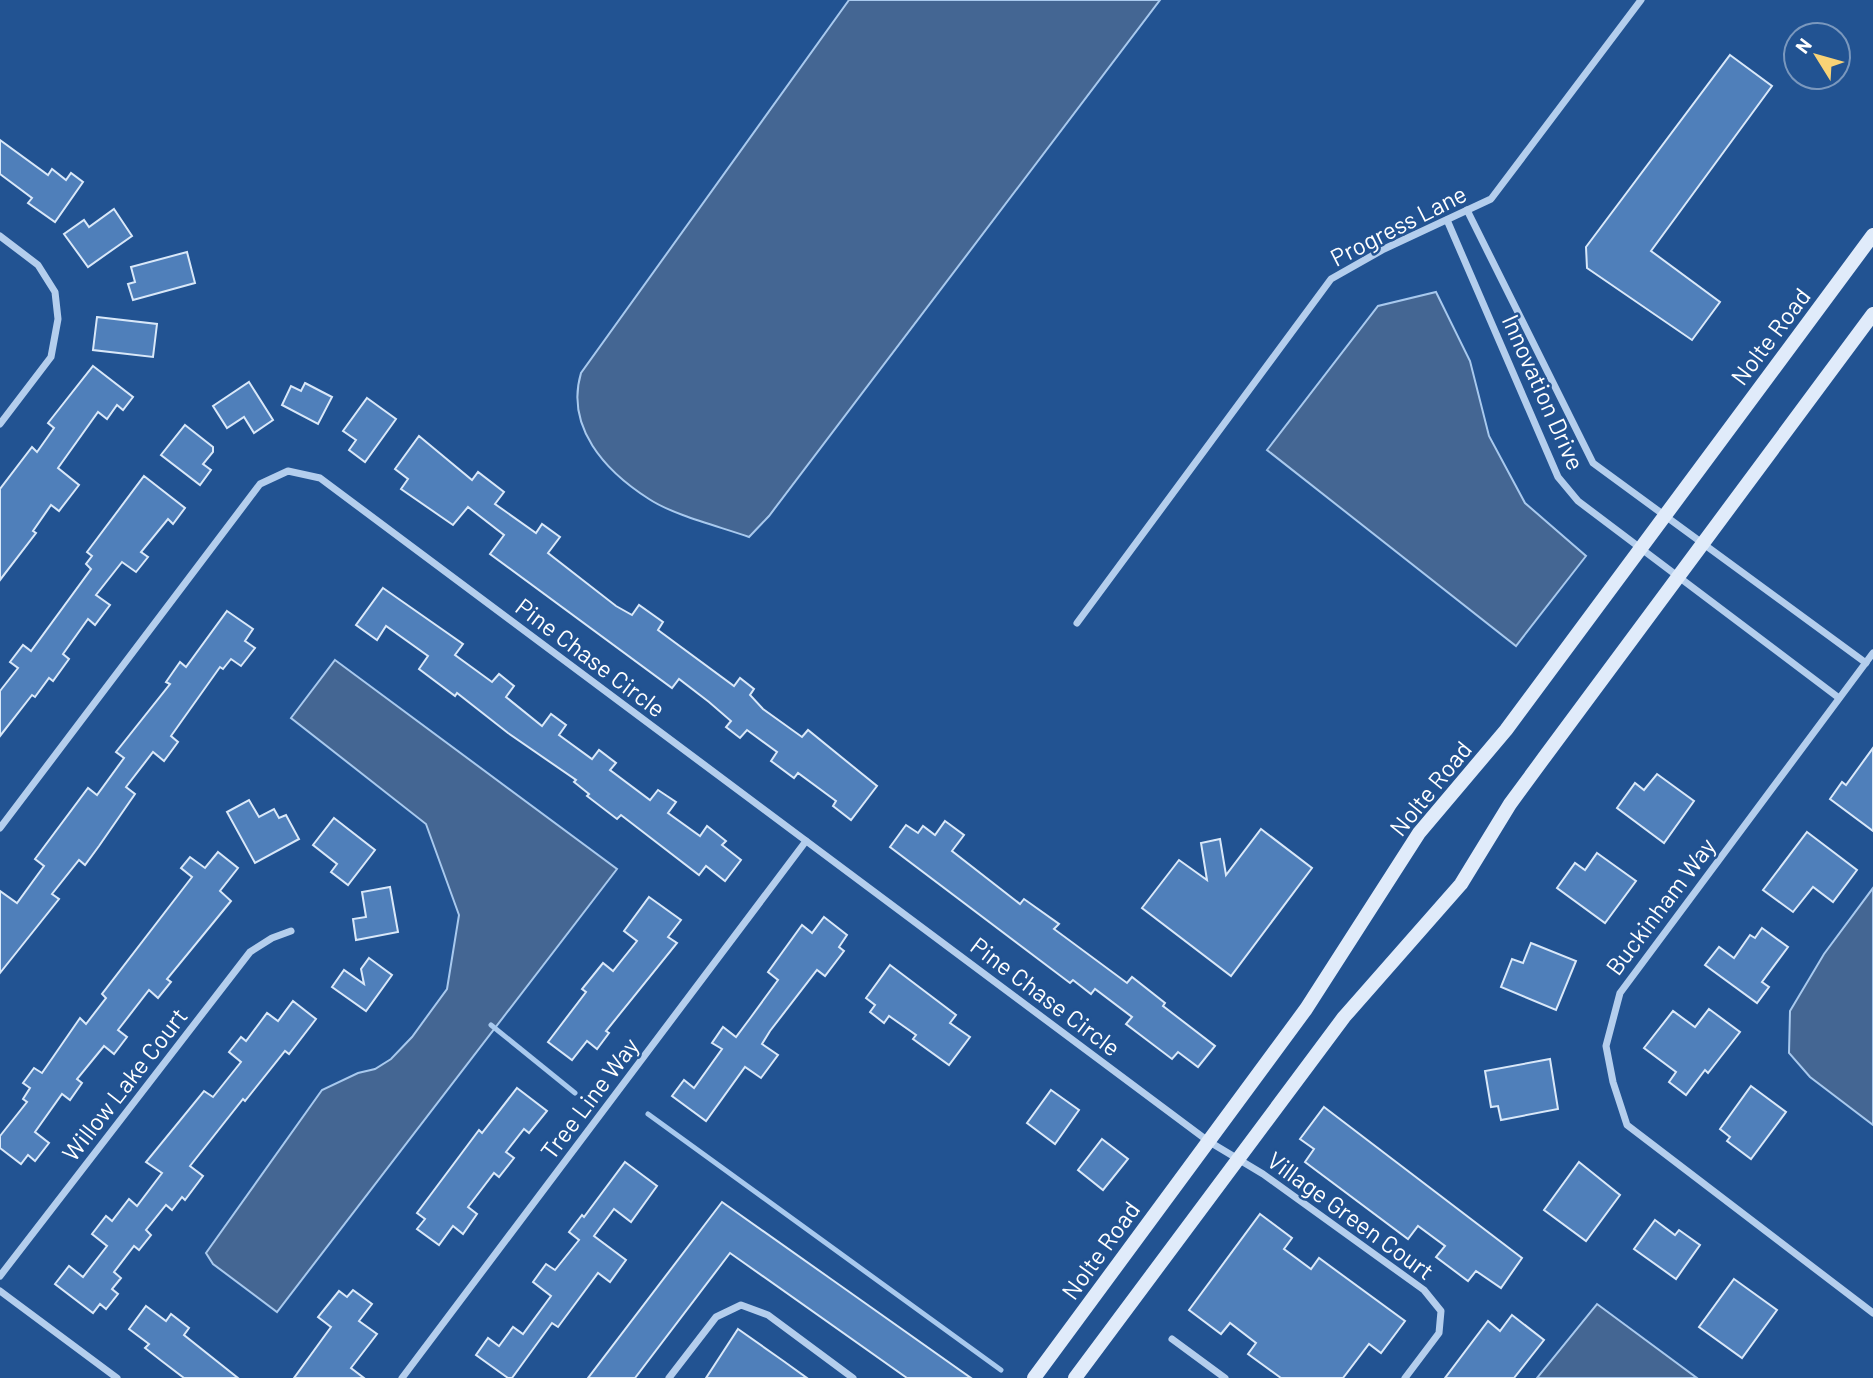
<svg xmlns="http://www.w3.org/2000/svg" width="1873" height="1378" viewBox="0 0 1873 1378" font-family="Barlow,sans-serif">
  <rect width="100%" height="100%" fill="#225392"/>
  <!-- water -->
  <g fill="#446693" stroke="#a8c9ee" stroke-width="2">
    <path d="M849,0H1160L769,516L749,537C721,527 673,515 649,499C605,471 565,427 581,373Z"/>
    <polygon points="1436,292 1470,361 1489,436 1525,503 1586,556 1516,646 1267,450 1378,306"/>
    <polygon points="335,660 617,869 277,1312 213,1264 206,1253 322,1090 358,1073 375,1069 391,1059 412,1037 447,989 459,915 426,824 291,718"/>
    <polygon points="1873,888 1873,1125 1810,1077 1789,1053 1790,1011 1824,954"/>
    <polygon points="1597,1304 1697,1378 1537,1378"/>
  </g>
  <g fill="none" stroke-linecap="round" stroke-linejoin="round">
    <!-- stream -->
    <g stroke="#a8c9ee" stroke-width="5">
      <polyline points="491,1025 575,1093"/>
      <polyline points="648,1114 1001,1370"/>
    </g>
  </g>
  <!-- building -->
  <g fill="#4f7fba" stroke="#d9e8f9" stroke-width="2">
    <polygon points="1730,55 1772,86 1651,251 1720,302 1692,340 1587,268 1586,247"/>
    <polygon points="0,140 48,175 52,169 66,180 71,173 83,182 55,222 28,203 32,198 0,174"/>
    <polygon points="114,209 132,236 88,267 64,234 84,220 89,227"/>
    <polygon points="187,252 195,283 133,300 128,284 135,282 131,267"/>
    <polygon points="97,317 157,324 153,357 93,350"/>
    <polygon points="93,366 133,397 123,410 117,405 107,419 98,412 58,468 79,485 59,511 51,505 33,531 36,533 0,580 0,489 32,447 37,452 54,428 48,423"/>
    <polygon points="249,382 273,420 254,433 244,417 227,428 213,406"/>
    <polygon points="305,383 332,397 318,424 282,405 291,386 301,391"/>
    <polygon points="367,398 396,419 365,462 349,450 356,440 343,431"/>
    <polygon points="185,425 213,447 213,452 203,464 211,470 200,485 161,455"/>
    <polygon points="419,436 472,480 478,472 504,492 495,504 536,533 542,524 560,537 548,553 616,606 632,615 639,605 663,622 658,630 734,686 740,678 754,689 750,695 763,709 802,737 808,730 877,786 851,820 833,806 836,801 798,773 794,778 771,761 777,752 747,730 740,738 726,727 731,721 709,702 679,679 672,688 490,554 504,535 468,507 453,525 401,489 408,479 395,469"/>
    <polygon points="144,476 185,508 173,524 168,519 141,552 148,557 136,572 122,562 96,595 110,605 95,625 88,619 63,654 69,659 53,681 49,678 35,697 32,695 0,736 0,691 18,668 10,662 23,645 31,651 91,569 86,564 92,556 87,552"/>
    <polygon points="383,588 463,644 455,655 492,682 499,674 514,686 506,697 542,726 551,714 566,725 559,735 592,759 599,750 616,763 610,770 650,800 658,790 676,802 668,813 700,836 707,826 726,841 722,845 741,860 725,881 706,866 699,875 621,815 617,819 587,796 589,794 574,782 576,780 508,733 457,693 455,696 419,669 428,656 386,626 377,640 356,625"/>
    <polygon points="227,611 253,629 245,641 255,648 241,666 231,659 223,669 220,667 171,736 178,742 164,761 153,752 126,787 135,794 99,846 85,865 79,860 52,894 59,899 0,973 0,891 17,903 44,866 35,859 88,788 97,795 124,758 116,752 170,684 166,682 180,662 186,667"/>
    <polygon points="1873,748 1873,831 1830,799 1842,782 1846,785"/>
    <polygon points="1657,774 1694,801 1664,843 1617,808 1635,783 1644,790"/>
    <polygon points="249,800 259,817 274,809 279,818 286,815 299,839 255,863 227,812"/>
    <polygon points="334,818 375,850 348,885 331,872 337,864 313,845"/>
    <polygon points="945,821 964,835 952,851 1020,904 1024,899 1059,924 1054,929 1127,983 1132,977 1165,1003 1163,1006 1215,1046 1198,1067 1178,1052 1172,1059 1126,1024 1132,1017 1095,989 1091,994 1073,980 1070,983 890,847 906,825 918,833 923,826 935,835"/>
    <polygon points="1261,829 1312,868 1231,976 1142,908 1179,860 1207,880 1201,843 1220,839 1226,875"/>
    <polygon points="1807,832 1857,870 1833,902 1813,887 1793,912 1763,890"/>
    <polygon points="218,852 238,868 220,891 231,901 167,979 171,982 158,998 149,990 118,1030 127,1037 114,1054 104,1046 77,1079 82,1083 70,1100 62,1094 35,1132 49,1143 35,1161 28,1155 21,1164 0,1148 0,1136 27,1102 23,1099 30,1088 23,1083 34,1068 42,1073 80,1018 86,1024 106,998 102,994 192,877 181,868 190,857 205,868"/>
    <polygon points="1597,853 1636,881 1605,923 1557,888 1575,863 1585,870"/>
    <polygon points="390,887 398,932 356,940 353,919 366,917 362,892"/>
    <polygon points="649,897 681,920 668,937 677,943 606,1031 609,1033 597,1049 587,1041 572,1060 548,1042 586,992 582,989 603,963 613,971 637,941 624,931"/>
    <polygon points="824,917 847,935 839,947 844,951 825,976 817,970 770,1031 762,1044 778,1055 761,1078 745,1067 706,1121 672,1096 684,1080 694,1088 722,1049 712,1043 723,1027 736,1037 751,1017 778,980 768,972 802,925 812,933"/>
    <polygon points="1762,928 1788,947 1762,982 1769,987 1757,1003 1705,965 1719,947 1734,958 1750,935 1755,938"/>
    <polygon points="1531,943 1576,961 1556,1010 1501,987 1512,959 1523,963"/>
    <polygon points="369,958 392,975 366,1011 332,987 344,970 364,984 361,969"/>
    <polygon points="890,965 956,1015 950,1023 970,1037 949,1065 913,1039 916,1035 889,1016 884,1023 870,1012 875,1005 866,998"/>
    <polygon points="293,1001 316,1019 289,1054 285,1051 245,1101 243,1099 190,1166 203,1176 185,1200 182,1197 172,1210 166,1205 146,1230 151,1235 139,1250 134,1246 114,1272 121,1278 112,1289 118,1294 106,1309 100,1304 93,1313 55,1284 69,1266 83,1277 107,1246 92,1234 106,1216 112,1221 129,1199 137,1206 162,1173 146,1162 204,1091 213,1097 241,1062 229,1052 241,1037 246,1041 267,1013 278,1021"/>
    <polygon points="1709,1009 1740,1032 1708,1073 1705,1070 1686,1095 1669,1082 1676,1072 1644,1048 1673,1011 1695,1027"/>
    <polygon points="1550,1059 1558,1109 1501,1120 1498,1106 1491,1107 1485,1071"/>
    <polygon points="1751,1086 1786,1112 1751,1159 1727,1141 1730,1137 1720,1129"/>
    <polygon points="517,1088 547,1111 529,1133 524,1129 506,1152 514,1158 499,1177 494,1173 468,1207 477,1214 463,1234 453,1226 439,1245 417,1229 425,1219 417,1213 479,1130 482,1133"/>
    <polygon points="1051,1090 1079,1110 1055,1144 1027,1123"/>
    <polygon points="1324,1107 1522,1258 1501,1288 1476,1271 1468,1281 1436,1257 1445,1246 1418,1226 1408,1239 1305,1162 1314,1149 1300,1139"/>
    <polygon points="1102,1139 1128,1159 1103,1190 1078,1170"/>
    <polygon points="625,1162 657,1186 631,1222 614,1209 594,1236 626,1260 610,1282 598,1273 558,1327 552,1323 512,1378 508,1378 476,1355 488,1338 499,1346 513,1327 523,1334 551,1296 533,1282 546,1264 555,1270 579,1240 569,1232 582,1215 584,1217"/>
    <polygon points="1579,1162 1620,1195 1586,1241 1544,1210"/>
    <polygon points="722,1202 831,1279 971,1378 907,1378 730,1253 635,1378 588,1378"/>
    <polygon points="1260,1214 1292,1238 1284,1249 1311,1269 1319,1258 1405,1321 1381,1353 1369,1344 1343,1378 1281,1378 1248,1354 1256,1343 1230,1323 1221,1334 1189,1310"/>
    <polygon points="1655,1220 1675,1235 1679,1230 1700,1245 1676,1279 1634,1249"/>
    <polygon points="1734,1279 1777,1310 1742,1358 1699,1327"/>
    <polygon points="353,1290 372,1304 359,1321 377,1334 351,1368 364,1378 294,1378 331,1327 318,1317 339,1291 347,1297"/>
    <polygon points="146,1306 166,1321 171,1314 189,1328 184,1335 238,1378 184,1378 163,1362 145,1348 149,1344 129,1329"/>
    <polygon points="1512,1315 1544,1340 1514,1378 1445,1378 1488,1321 1500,1331"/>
    <polygon points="738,1329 782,1360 807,1378 706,1378"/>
  </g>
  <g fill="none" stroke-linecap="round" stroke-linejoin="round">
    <!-- street -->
    <g stroke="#b4ceed" stroke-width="7">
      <polyline points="1467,210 1593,463 1866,663"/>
      <polyline points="1447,220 1558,477 1578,501 1839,698"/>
      <polyline points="0,236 38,265 55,292 58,319 51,357 0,424"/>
      <polyline points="1077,623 1331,279 1384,249 1491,199 1641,0"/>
      <polyline points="1873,653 1620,993 1606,1046 1613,1082 1627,1125 1873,1313"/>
      <polyline points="0,828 260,484 288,471 320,478 1208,1141 1263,1174 1424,1290 1441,1311 1439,1333 1405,1378"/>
      <polyline points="0,1276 250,952 272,938 291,931"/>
      <polyline points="0,1291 117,1378"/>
      <polyline points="1172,1339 1225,1378"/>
      <polyline points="402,1378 806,841"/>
      <polyline points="669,1378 716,1317 741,1305 768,1315 853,1378"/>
    </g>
    <!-- secondary -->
    <g stroke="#e0ebfa" stroke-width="14">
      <polyline points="1034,1378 1306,1009 1419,833 1506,730 1873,235"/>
      <polyline points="1075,1378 1344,1017 1461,884 1510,804 1546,755 1873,314"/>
    </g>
  </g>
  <g text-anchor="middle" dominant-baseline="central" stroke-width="5" stroke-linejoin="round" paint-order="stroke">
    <!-- street labels -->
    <g font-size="24" fill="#fff" stroke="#225392">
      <text transform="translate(1398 225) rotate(-27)">Progress Lane</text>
      <text transform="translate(1770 336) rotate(-53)">Nolte Road</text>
      <text transform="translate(1544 392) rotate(66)">Innovation Drive</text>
      <text transform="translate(591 657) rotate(37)">Pine Chase Circle</text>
      <text transform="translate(1430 788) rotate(-51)">Nolte Road</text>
      <text transform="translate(1660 906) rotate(-53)">Buckinham Way</text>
      <text transform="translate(1046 996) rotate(37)">Pine Chase Circle</text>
      <text transform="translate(124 1084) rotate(-52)">Willow Lake Court</text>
      <text transform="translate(589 1098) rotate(-53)">Tree Line Way</text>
      <text transform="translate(1351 1215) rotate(36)">Village Green Court</text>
      <text transform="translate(1100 1250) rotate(-54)">Nolte Road</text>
    </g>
  </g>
  <!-- north arrow -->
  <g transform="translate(1817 56) rotate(307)"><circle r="33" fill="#225392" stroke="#7a98be" stroke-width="2"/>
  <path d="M0-5L12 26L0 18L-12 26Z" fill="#f9d376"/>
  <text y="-10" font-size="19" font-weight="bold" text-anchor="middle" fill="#ffffff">N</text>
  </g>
</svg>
